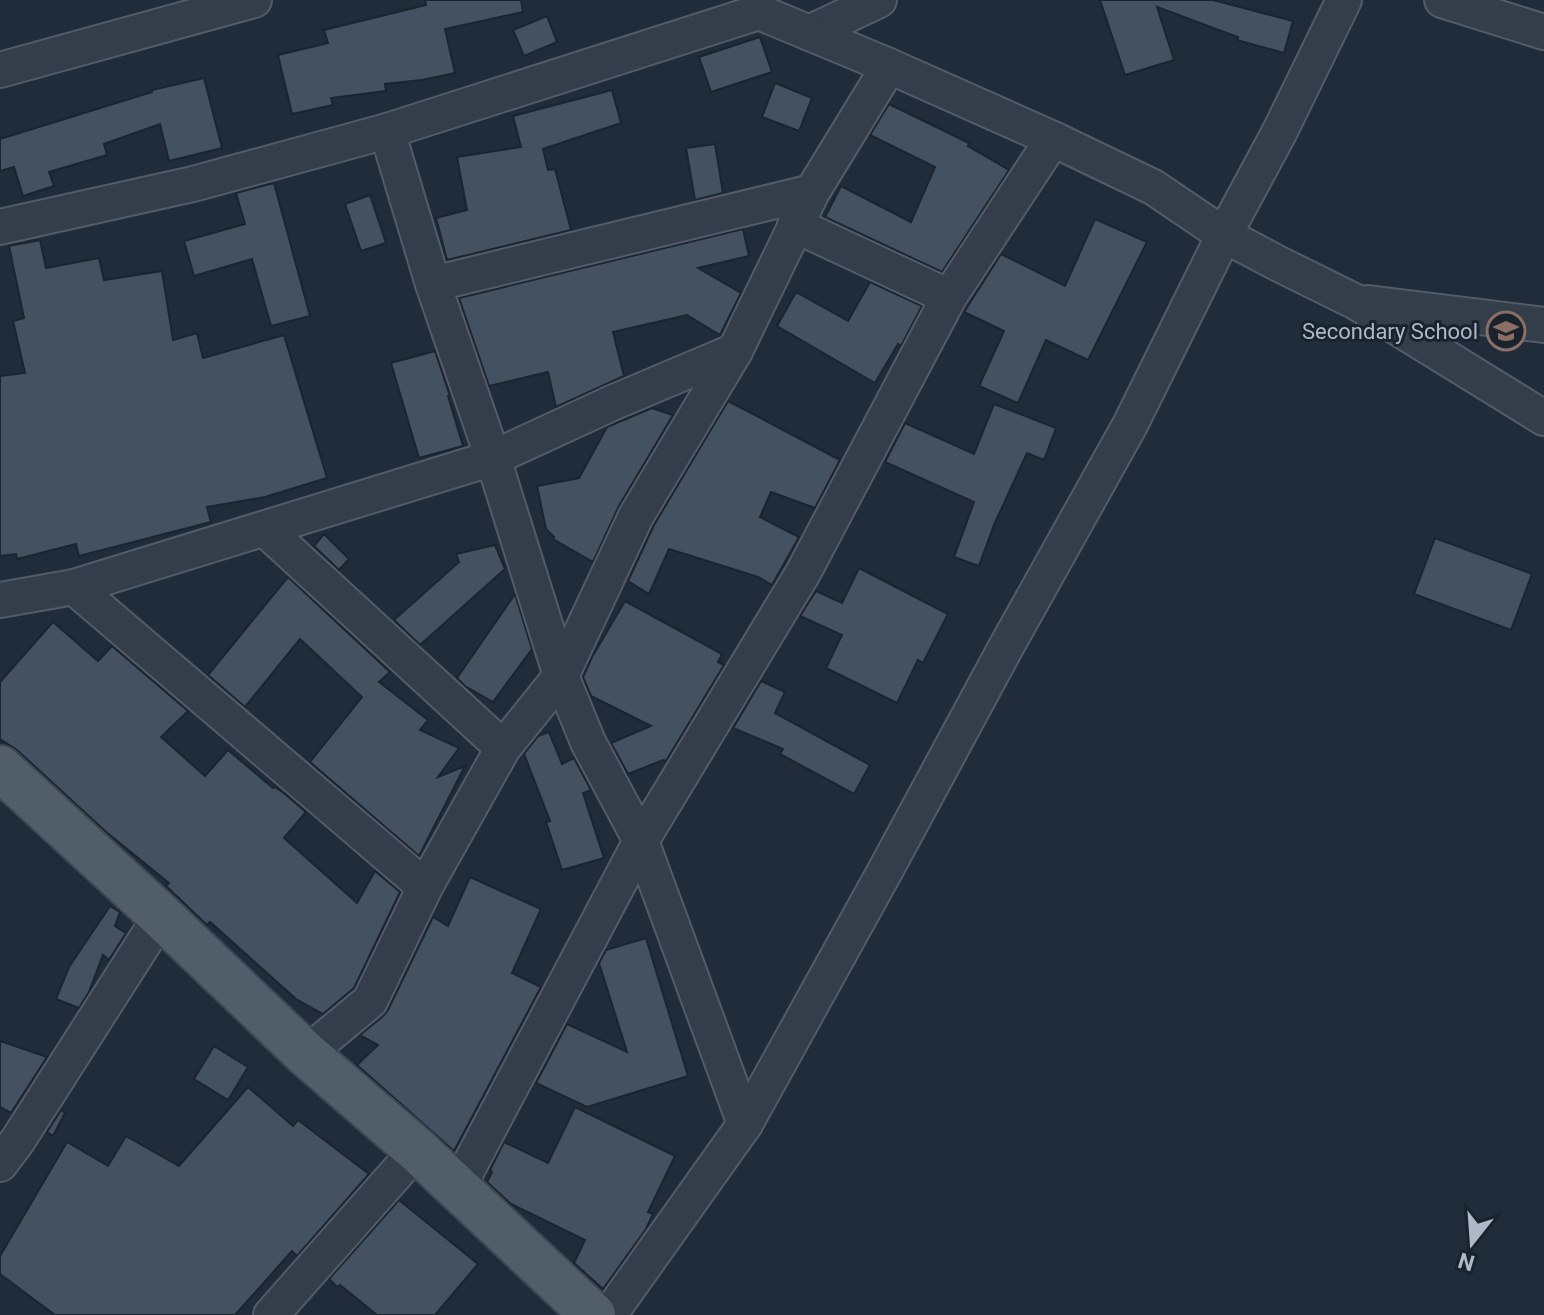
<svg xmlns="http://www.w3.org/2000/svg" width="1544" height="1315" viewBox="0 0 1544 1315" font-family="Roboto,sans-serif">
  <rect width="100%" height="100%" fill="#202c39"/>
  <!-- building -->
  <g fill="#445161" stroke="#1b2530" stroke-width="2">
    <polygon points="425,0 521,0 523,12 445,29 455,73 422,80 385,84 386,91 331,98 333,105 292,114 278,55 328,43 324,30 426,5"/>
    <polygon points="1100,0 1213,0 1293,21 1284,53 1237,40 1238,37 1157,7 1174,60 1125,75"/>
    <polygon points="547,16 557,42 524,56 513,30"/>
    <polygon points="760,37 772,72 711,92 699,57"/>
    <polygon points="204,78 222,148 169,161 160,124 104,144 107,155 49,172 54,186 23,196 14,167 0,171 0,139 152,92 152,90"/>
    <polygon points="775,83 812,98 799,131 762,117"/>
    <polygon points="612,90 621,123 543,149 548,170 555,169 571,230 447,260 436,218 467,210 457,157 521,147 513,116"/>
    <polygon points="889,104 969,143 968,146 1009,170 942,272 825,217 841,186 911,222 935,167 870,135"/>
    <polygon points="715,144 723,193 695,200 686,148"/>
    <polygon points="274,183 310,316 271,326 252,259 194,276 184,241 245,224 236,193"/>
    <polygon points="370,195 386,243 361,251 345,204"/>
    <polygon points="1095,219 1147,242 1088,360 1046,340 1018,403 979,386 1004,331 964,312 1001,254 1065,286"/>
    <polygon points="743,229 749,256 698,268 741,293 720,335 687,315 613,332 624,376 556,407 548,372 489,386 459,298"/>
    <polygon points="40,240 46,268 99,258 104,280 162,271 173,340 197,333 203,358 284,335 327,478 265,497 207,507 211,522 79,556 76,544 17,559 16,554 0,556 0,376 25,373 13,321 24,318 9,246"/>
    <polygon points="870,282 922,306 901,346 898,344 875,383 777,326 796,292 848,321"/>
    <polygon points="435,351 450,396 448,396 463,446 419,458 391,363"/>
    <polygon points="728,401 840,460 815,508 771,492 760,517 799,537 772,585 758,577 669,549 649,594 628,581 654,525"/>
    <polygon points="994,404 1056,428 1044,460 1027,453 994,525 979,566 954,557 974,502 885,462 905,423 974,454"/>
    <polygon points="652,408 673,415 619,506 593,562 553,539 554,537 546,529 537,486 579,478 607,427"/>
    <polygon points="324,534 349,559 339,570 314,546"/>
    <polygon points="1435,538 1532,574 1511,630 1414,594"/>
    <polygon points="495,545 505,569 420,645 394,620 459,562 456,554"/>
    <polygon points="859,568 948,614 923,663 918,660 897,703 826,668 842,635 800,616 816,591 842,603"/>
    <polygon points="288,577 390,672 379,682 428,720 420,730 459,748 438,777 465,766 419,856 310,762 362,697 300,639 245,707 208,675"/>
    <polygon points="515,594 532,649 493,702 465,686 457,678"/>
    <polygon points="625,601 722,654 718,662 724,665 666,761 663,760 628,774 611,743 651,726 591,696 583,677 592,657"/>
    <polygon points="53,622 98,661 112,646 188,711 161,737 205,776 228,750 273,788 275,787 285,794 306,812 284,838 357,903 375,871 400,892 354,988 323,1014 296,999 210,922 207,925 166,886 169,883 105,831 17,750 0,739 0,682"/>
    <polygon points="761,681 785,692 775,713 870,765 854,794 780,754 783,749 733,728"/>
    <polygon points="549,732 562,764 574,758 591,790 583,793 604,858 562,870 546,822 550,821 524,754 538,736"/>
    <polygon points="470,877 541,909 512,973 541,987 454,1151 357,1065 378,1045 360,1035 383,1016 388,1010 433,917 448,926"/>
    <polygon points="110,906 120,912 115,926 126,933 109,960 103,955 89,992 79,1008 56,999 69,967"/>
    <polygon points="646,938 688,1076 587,1107 536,1083 567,1024 627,1052 599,963 606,950"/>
    <polygon points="0,1041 47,1057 11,1113 0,1107"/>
    <polygon points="214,1046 248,1067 228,1100 194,1079"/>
    <polygon points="248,1087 293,1126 298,1120 369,1174 297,1256 292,1251 235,1315 55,1315 0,1274 0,1256 67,1142 108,1166 126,1136 179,1166"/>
    <polygon points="575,1107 675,1156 648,1212 653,1214 646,1229 603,1289 574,1263 585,1240 511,1204 487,1182 492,1172 490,1170 504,1142 548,1163"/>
    <polygon points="61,1110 65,1113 53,1136 47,1132"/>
    <polygon points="399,1200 478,1264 435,1315 377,1315 340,1285 337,1287 329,1279"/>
  </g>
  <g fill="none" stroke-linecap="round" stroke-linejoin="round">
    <defs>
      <g id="minor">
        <polyline points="1442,0 1544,32"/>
        <polyline points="809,33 879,0"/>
        <polyline points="0,70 254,0"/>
        <polyline points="387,131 433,284 493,458 561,676 588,742 641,841 745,1124"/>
        <polyline points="795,225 949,297"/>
        <polyline points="0,227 193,184 387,131 759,12 889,66 1053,139 1153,187 1224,235 1279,264 1356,302 1544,418"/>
        <polyline points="433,284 812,192"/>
        <polyline points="1368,303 1544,325"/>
        <polyline points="265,529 503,748"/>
        <polyline points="74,587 425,887"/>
        <polyline points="0,600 74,587 493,458 612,403 735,351"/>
        <polyline points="306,1054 370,1001 425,887 503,748 561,676 636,516 735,351 812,192 889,66"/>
        <polyline points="0,1164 18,1140 161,916"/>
        <polyline points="458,1187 641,841 803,573 949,297 1053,139"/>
        <polyline points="271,1315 417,1150"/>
        <polyline points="609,1315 745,1124 885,871 1006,647 1130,425 1224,235 1280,131 1344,0"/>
      </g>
      <polyline id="major" points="0,768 161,916 306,1054 417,1150 593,1315"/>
    </defs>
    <!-- minor casing -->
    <use href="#minor" stroke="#525b67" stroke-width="38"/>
    <!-- major casing -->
    <use href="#major" stroke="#3d4753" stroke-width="48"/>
    <!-- minor -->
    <use href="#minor" stroke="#343e4a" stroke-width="34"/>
    <!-- major -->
    <use href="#major" stroke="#525d6a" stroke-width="44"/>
  </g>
  <!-- icons -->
  <defs>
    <symbol id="school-ring" viewBox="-11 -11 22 22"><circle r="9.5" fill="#19232e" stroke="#8d6e63" stroke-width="1.5"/><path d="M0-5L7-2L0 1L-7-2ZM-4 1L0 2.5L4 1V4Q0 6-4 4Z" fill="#8d6e63"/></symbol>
  </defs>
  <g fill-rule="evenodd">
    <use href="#school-ring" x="1484" y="309" width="44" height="44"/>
  </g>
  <g text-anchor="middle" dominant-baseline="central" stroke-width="6" stroke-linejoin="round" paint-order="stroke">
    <!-- poi labels -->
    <g font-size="22" fill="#afb8c6" stroke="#19232e" text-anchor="end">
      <text x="1478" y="331">Secondary School</text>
    </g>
  </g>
  <!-- north arrow -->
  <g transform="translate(1472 1243) rotate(197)" stroke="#19232e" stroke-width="6" paint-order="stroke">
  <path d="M0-6L14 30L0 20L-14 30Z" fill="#afb8c6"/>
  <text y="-12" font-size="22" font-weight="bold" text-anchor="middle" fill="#afb8c6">N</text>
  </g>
</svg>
